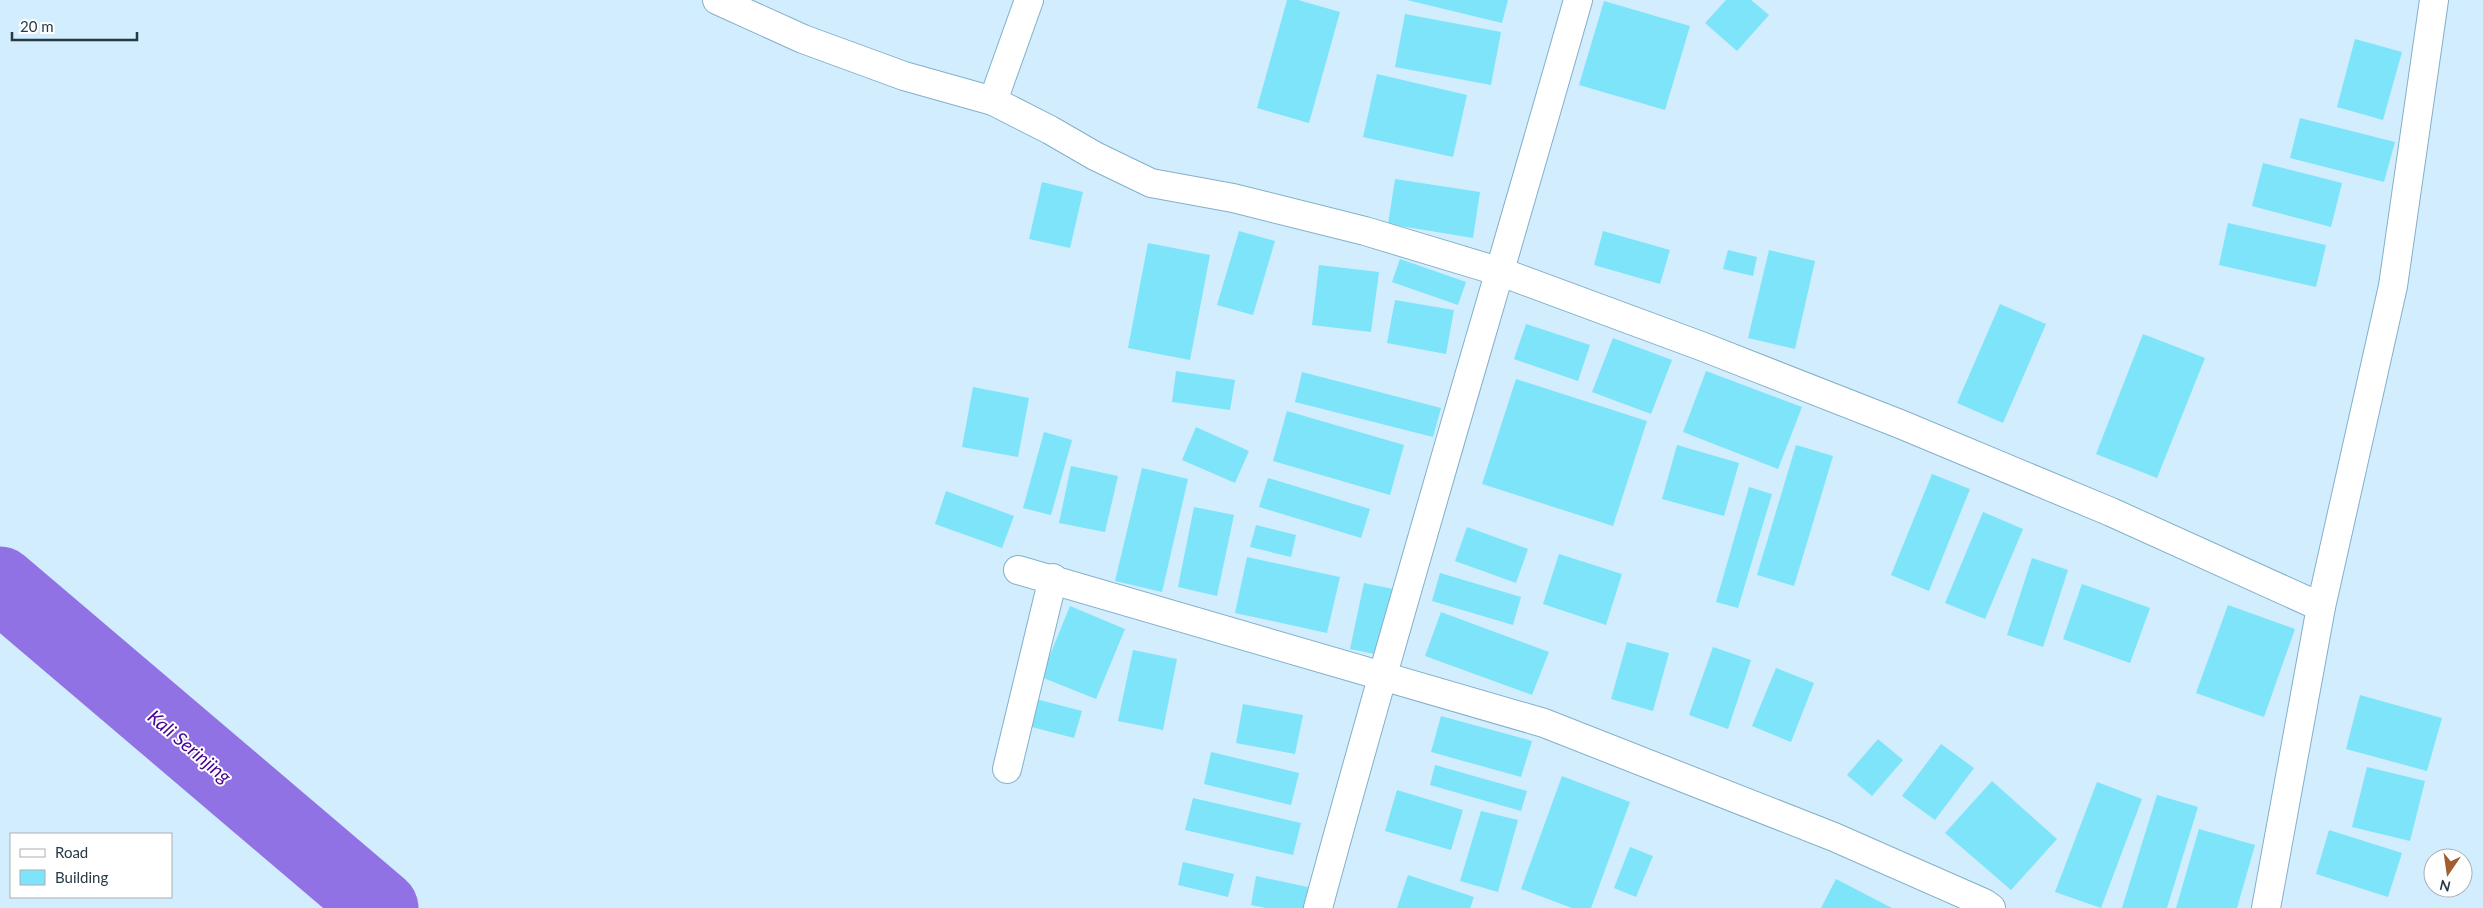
<svg xmlns="http://www.w3.org/2000/svg" width="2483" height="908" viewBox="0 0 2483 908" font-family="Lato,sans-serif">
  <rect width="100%" height="100%" fill="#d2edfe"/>
  <g fill="none" stroke-linecap="round" stroke-linejoin="round">
    <!-- river -->
    <polyline stroke="#9172e5" stroke-width="75" points="0,584 381,908"/>
  </g>
  <!-- building -->
  <g fill="#7de4fa">
    <polygon points="1287,0 1298,0 1340,12 1309,123 1257,108"/>
    <polygon points="1407,0 1508,0 1502,23"/>
    <polygon points="1726,0 1751,0 1769,15 1737,51 1705,23"/>
    <polygon points="1604,1 1690,26 1665,110 1579,85"/>
    <polygon points="1405,14 1501,32 1491,85 1395,67"/>
    <polygon points="2355,39 2402,52 2383,120 2337,107"/>
    <polygon points="1377,74 1467,95 1453,157 1363,137"/>
    <polygon points="2300,118 2395,142 2384,182 2290,158"/>
    <polygon points="2263,163 2342,183 2331,227 2252,206"/>
    <polygon points="1395,179 1480,192 1473,238 1388,224"/>
    <polygon points="1042,182 1083,192 1070,248 1029,239"/>
    <polygon points="2228,223 2326,245 2316,287 2219,265"/>
    <polygon points="1239,231 1275,241 1253,315 1217,305"/>
    <polygon points="1603,231 1670,250 1660,284 1594,265"/>
    <polygon points="1148,243 1210,255 1190,360 1128,348"/>
    <polygon points="1728,250 1757,257 1753,276 1723,269"/>
    <polygon points="1769,250 1815,261 1795,349 1748,338"/>
    <polygon points="1400,259 1466,282 1458,305 1392,282"/>
    <polygon points="1319,265 1379,272 1371,332 1312,325"/>
    <polygon points="1395,300 1454,310 1446,354 1387,343"/>
    <polygon points="2000,304 2046,324 2003,423 1957,403"/>
    <polygon points="1526,324 1590,345 1578,381 1514,359"/>
    <polygon points="2143,334 2205,358 2157,478 2096,454"/>
    <polygon points="1613,338 1672,360 1651,414 1592,392"/>
    <polygon points="1176,371 1235,380 1230,410 1172,402"/>
    <polygon points="1706,371 1802,407 1778,469 1683,432"/>
    <polygon points="1302,372 1441,408 1433,437 1295,402"/>
    <polygon points="1516,379 1647,421 1613,526 1482,484"/>
    <polygon points="973,387 1029,398 1018,457 962,447"/>
    <polygon points="1287,411 1404,445 1390,495 1273,461"/>
    <polygon points="1196,427 1249,451 1235,483 1182,460"/>
    <polygon points="1044,432 1072,440 1051,515 1023,508"/>
    <polygon points="1677,445 1739,463 1724,516 1662,499"/>
    <polygon points="1796,445 1833,456 1794,586 1757,575"/>
    <polygon points="1071,466 1118,476 1105,532 1059,523"/>
    <polygon points="1142,468 1188,479 1162,592 1115,581"/>
    <polygon points="1932,474 1970,489 1929,591 1891,575"/>
    <polygon points="1268,478 1370,509 1361,538 1259,507"/>
    <polygon points="1749,487 1772,494 1738,608 1716,602"/>
    <polygon points="946,491 1014,516 1002,548 935,524"/>
    <polygon points="1194,507 1234,515 1217,596 1178,587"/>
    <polygon points="1983,512 2023,529 1985,619 1945,603"/>
    <polygon points="1256,525 1296,535 1291,557 1250,547"/>
    <polygon points="1467,527 1528,549 1516,583 1455,561"/>
    <polygon points="1559,554 1622,574 1606,625 1543,604"/>
    <polygon points="1247,557 1340,577 1327,633 1235,613"/>
    <polygon points="2032,558 2068,570 2043,647 2007,635"/>
    <polygon points="1440,573 1521,597 1513,625 1432,601"/>
    <polygon points="1364,583 1393,589 1379,655 1350,649"/>
    <polygon points="2082,584 2150,608 2130,663 2063,639"/>
    <polygon points="2228,605 2295,629 2264,717 2196,693"/>
    <polygon points="1070,606 1125,629 1096,699 1041,677"/>
    <polygon points="1441,612 1549,652 1532,695 1425,656"/>
    <polygon points="1627,642 1669,653 1653,711 1611,699"/>
    <polygon points="1713,647 1751,660 1728,729 1689,715"/>
    <polygon points="1133,650 1177,659 1163,730 1118,721"/>
    <polygon points="1776,668 1814,683 1791,742 1752,726"/>
    <polygon points="2360,695 2442,718 2427,771 2346,749"/>
    <polygon points="1036,699 1082,711 1074,738 1028,726"/>
    <polygon points="1243,704 1303,715 1295,754 1236,743"/>
    <polygon points="1441,716 1532,741 1521,777 1431,752"/>
    <polygon points="1878,739 1903,760 1872,796 1847,775"/>
    <polygon points="1941,744 1974,768 1935,820 1902,796"/>
    <polygon points="1211,752 1299,773 1291,805 1204,784"/>
    <polygon points="1435,765 1527,791 1521,811 1430,785"/>
    <polygon points="2367,767 2425,781 2410,841 2352,827"/>
    <polygon points="1562,776 1630,802 1591,908 1572,908 1521,889"/>
    <polygon points="1992,781 2057,839 2011,890 1945,833"/>
    <polygon points="2097,782 2142,799 2101,908 2055,892"/>
    <polygon points="1397,790 1463,810 1451,850 1385,831"/>
    <polygon points="2157,795 2198,807 2167,908 2122,908"/>
    <polygon points="1193,798 1301,823 1293,855 1185,830"/>
    <polygon points="1481,811 1518,820 1498,892 1460,881"/>
    <polygon points="2199,829 2255,845 2237,908 2176,908"/>
    <polygon points="2329,830 2402,853 2388,897 2316,874"/>
    <polygon points="1630,847 1653,856 1636,897 1614,888"/>
    <polygon points="1183,862 1234,874 1228,897 1178,885"/>
    <polygon points="1408,875 1474,897 1470,908 1397,908"/>
    <polygon points="1256,876 1308,887 1304,908 1266,908 1251,905"/>
    <polygon points="1836,879 1888,906 1892,908 1821,908"/>
  </g>
  <g fill="none" stroke-linecap="round" stroke-linejoin="round">
    <defs>
      <g id="minor">
        <polyline points="717,0 803,39 904,76 993,101 1050,130 1095,156 1151,183 1233,198 1365,231 1501,272 1701,346 1900,424 2111,512 2321,607"/>
        <polyline points="993,101 1029,0"/>
        <polyline points="1018,570 1544,723 1834,837 1984,903 1991,908"/>
        <polyline points="1007,769 1053,578"/>
        <path d="M1318,908C1400,604 1492,303 1578,0"/>
        <polyline points="2266,908 2321,607 2393,286 2434,0"/>
      </g>
    </defs>
    <!-- minor casing -->
    <use href="#minor" stroke="#83b0c9" stroke-width="30"/>
    <!-- minor -->
    <use href="#minor" stroke="#fff" stroke-width="28"/>
  </g>
  <g text-anchor="middle" dominant-baseline="central" stroke-width="4" stroke-linejoin="round" paint-order="stroke">
    <!-- water labels -->
    <g font-size="19" font-style="italic" fill="#470095" stroke="#fff">
      <text transform="translate(190 746) rotate(40)">Kali Serinjing</text>
    </g>
  </g>
  <!-- legend -->
  <rect x="10" y="833" width="162" height="65" fill="#ffffff" stroke="#a9b0b4"/>
  <rect x="20" y="849" width="25" height="8" fill="#ffffff" stroke="#a9b0b4"/>
  <text x="55" y="858" font-size="15" fill="#273a44">Road</text>
  <rect x="20" y="870" width="25" height="15" fill="#7de4fa" stroke="#a9b0b4"/>
  <text x="55" y="883" font-size="15" fill="#273a44">Building</text>
  <!-- north arrow -->
  <g transform="translate(2448 873) rotate(193)"><circle r="24" fill="#ffffff" stroke="#a9b0b4"/>
  <path d="M0-4L9 19L0 12L-9 19Z" fill="#a25e2f"/>
  <text y="-8" font-size="14" font-weight="bold" text-anchor="middle" fill="#273a44">N</text>
  </g>
  <!-- scale -->
  <path d="M12 32v8h125v-8" fill="none" stroke="#273a44" stroke-width="2.5"/>
  <text x="20" y="32" font-size="15" fill="#273a44" stroke="#ffffff" stroke-width="4" paint-order="stroke">20 m</text>
</svg>
